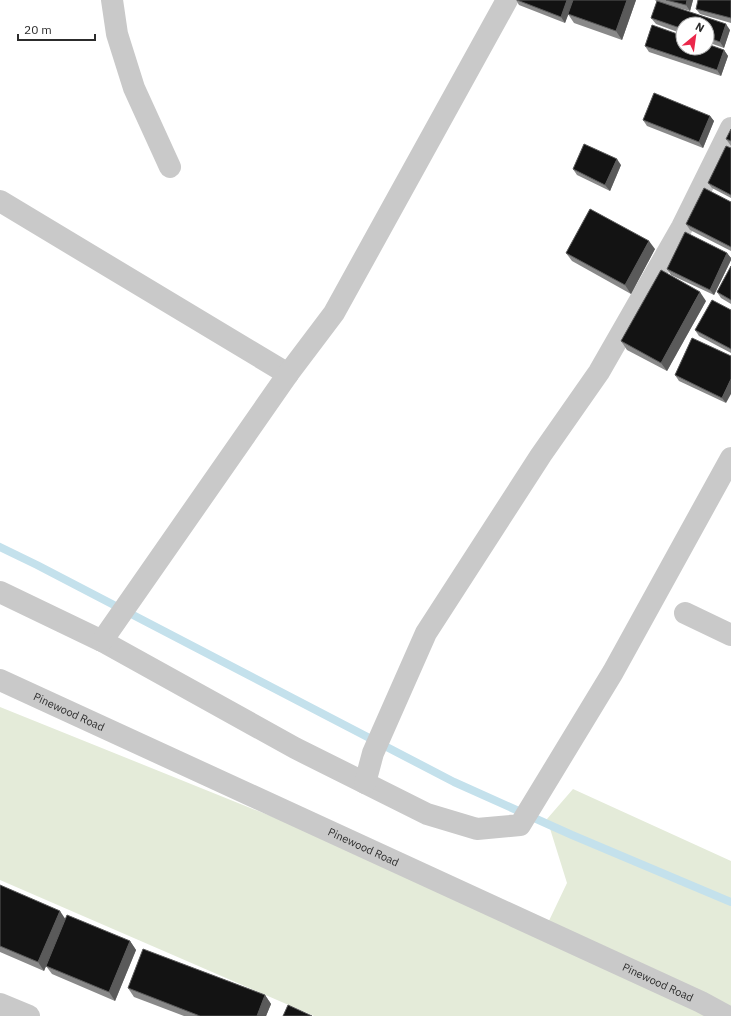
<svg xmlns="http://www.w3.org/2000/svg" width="731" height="1016" viewBox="0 0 731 1016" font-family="'IBM Plex Sans',sans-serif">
  <rect width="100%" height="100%" fill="#fff"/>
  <!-- green -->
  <polygon fill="#e4ebd9" points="0,707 546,927 567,883 547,819 573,789 731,861 731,1016 314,1016 0,880"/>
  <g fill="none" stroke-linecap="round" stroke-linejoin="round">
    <!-- stream -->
    <polyline stroke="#c4e1ec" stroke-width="8" points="0,547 37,565 454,782 572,835 731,902"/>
    <!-- minor -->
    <g stroke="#c9c9c9" stroke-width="22">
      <polyline points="112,0 117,34 134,88 170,167"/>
      <polyline points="0,201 288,374"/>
      <polyline points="0,592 102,641 295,748 427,814 477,829 520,825 613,672 731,458"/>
      <polyline points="685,613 731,635"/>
      <polyline points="102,641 288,374 334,313 507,0"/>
      <path id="s1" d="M0,680L701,1002L727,1016"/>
      <polyline points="365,783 373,753 426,633 541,455 599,372 682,227 731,128"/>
      <polyline points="0,1004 29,1016"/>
    </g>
  </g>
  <!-- wall -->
  <g fill="#898989">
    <polygon points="516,0 636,0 622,40 574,23 568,14 565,23 519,5"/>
    <polygon points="655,0 693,0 690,11 679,8 730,30 724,48 707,42 707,24 683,24 683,34 656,24 651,18 657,2"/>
    <polygon points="731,0 731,23 700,14 696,9"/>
    <polygon points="645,46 724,50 728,56 721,76 649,52"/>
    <polygon points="710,116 714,121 703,148 647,126 643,120"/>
    <polygon points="731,129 731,146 726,139"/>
    <polygon points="731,148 731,198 712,188 708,183"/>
    <polygon points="621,165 610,191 577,175 573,169"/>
    <polygon points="731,202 731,251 690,230 686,224"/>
    <polygon points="655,249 631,294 572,261 566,253"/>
    <polygon points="727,253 731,258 731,260 714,295 671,275 667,269"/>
    <polygon points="731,266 731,304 721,298 717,292"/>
    <polygon points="706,301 667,371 627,350 621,341"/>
    <polygon points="731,310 731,353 699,336 695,330"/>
    <polygon points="692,338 726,403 679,381 675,375"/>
    <polygon points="0,885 65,919 130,941 136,950 115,1001 52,974 46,966 48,960 44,971 0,952"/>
    <polygon points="128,988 265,995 271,1004 266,1016 184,1016 134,997"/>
  </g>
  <!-- shaded-wall -->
  <g fill="#5a5a5a">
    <polygon points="567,0 574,0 565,23 561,17"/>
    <polygon points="627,0 636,0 622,40 616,31"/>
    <polygon points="687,0 693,0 690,11 686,5"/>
    <polygon points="726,24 730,30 724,48 720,42"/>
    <polygon points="724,50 728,56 721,76 717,70"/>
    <polygon points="710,116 714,121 703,148 699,142"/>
    <polygon points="617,159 621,165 610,191 605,185"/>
    <polygon points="649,241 655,249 631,294 625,285"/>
    <polygon points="727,253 731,258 731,260 714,295 710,290"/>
    <polygon points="700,292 706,301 667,371 661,363"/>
    <polygon points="731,379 731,394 726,403 722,398"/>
    <polygon points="60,911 66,920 44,971 38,962"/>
    <polygon points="130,941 136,950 115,1001 109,992"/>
    <polygon points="265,995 271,1004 266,1016 257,1016"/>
  </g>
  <!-- building -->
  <g fill="#131313" stroke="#5a5a5a">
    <polygon points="517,0 567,0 561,17"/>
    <polygon points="573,0 627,0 616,31 568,14"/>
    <polygon points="666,0 687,0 686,5"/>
    <polygon points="698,0 731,0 731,18 696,9"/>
    <polygon points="657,1 726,24 720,42 707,37 707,24 683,24 683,29 651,18"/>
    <polygon points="652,25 683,36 683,48 707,48 707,44 724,50 717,70 645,46"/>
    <polygon points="654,93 710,116 699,142 643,120"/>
    <polygon points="731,129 731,141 726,139"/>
    <polygon points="584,144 617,159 605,185 573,169"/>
    <polygon points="726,146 731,148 731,195 708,183"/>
    <polygon points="704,188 731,202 731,247 686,224"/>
    <polygon points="590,209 649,241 625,285 566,253"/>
    <polygon points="685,232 727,253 710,290 667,269"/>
    <polygon points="731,266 731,300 717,292"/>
    <polygon points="661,270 700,292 661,363 621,341"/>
    <polygon points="712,300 731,310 731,349 695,330"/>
    <polygon points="692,338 731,356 731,379 722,398 675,375"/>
    <polygon points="0,885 60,911 38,962 0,946"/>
    <polygon points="67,915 130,941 109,992 46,966"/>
    <polygon points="143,949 265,995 257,1016 200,1016 128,988"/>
    <polygon points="288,1005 312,1016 283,1016"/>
  </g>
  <g text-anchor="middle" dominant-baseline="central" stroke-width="4" stroke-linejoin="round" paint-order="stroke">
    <!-- street labels -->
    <g font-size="11" fill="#2c2c2c" stroke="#fff">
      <text stroke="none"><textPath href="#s1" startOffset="76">Pinewood Road</textPath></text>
      <text stroke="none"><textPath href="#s1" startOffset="400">Pinewood Road</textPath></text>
      <text stroke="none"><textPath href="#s1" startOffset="724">Pinewood Road</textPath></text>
    </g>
  </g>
  <!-- north arrow -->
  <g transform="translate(695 36) rotate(29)"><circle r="19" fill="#ffffff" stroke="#ababab"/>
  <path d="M0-3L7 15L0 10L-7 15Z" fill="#eb274a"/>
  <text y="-6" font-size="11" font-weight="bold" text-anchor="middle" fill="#2c2c2c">N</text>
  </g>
  <!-- scale -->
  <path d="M18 34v6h77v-6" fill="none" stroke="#2c2c2c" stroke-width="2"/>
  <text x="24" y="34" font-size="12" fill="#2c2c2c" stroke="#ffffff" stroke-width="3" paint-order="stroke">20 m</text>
</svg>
